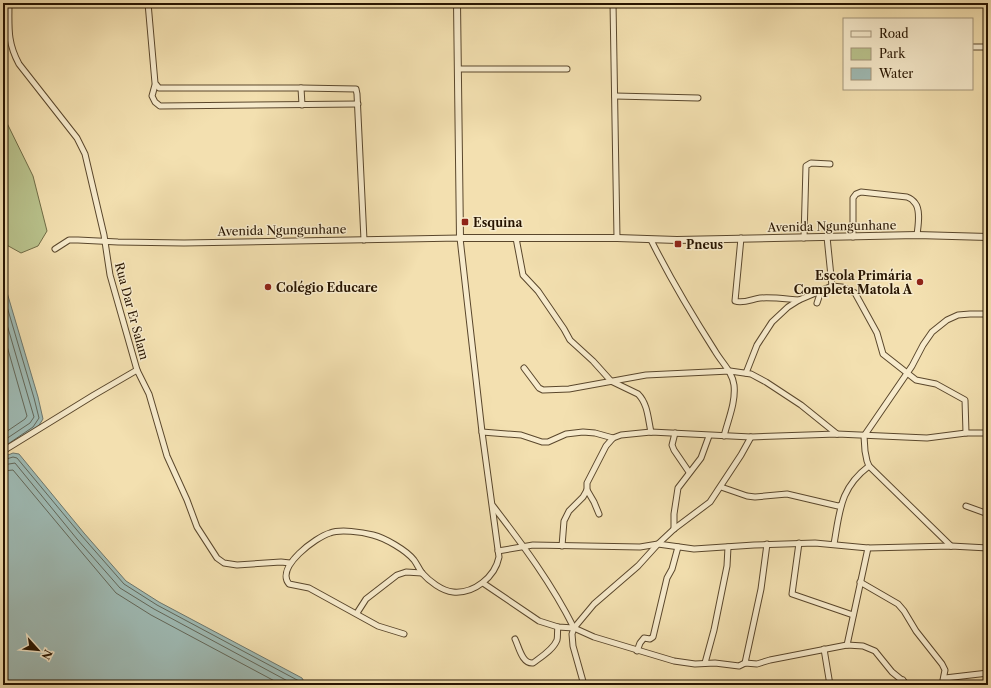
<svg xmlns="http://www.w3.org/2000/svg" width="991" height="688" viewBox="0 0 991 688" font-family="'Libre Caslon Text',serif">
  <rect width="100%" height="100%" fill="#f3e0b0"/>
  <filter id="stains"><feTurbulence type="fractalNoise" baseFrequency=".005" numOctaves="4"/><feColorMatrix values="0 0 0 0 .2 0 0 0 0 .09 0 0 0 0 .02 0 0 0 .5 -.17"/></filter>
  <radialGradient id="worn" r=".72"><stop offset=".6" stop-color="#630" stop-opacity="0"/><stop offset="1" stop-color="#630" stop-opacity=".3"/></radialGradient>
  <!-- green -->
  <polygon fill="#b9c38d" stroke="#706c46" points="3,115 33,176 47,231 38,246 21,253 3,243"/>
  <!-- water -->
  <g fill="#9fbbb5" stroke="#6f786d">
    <polygon points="3,279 38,397 43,419 36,430 3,452"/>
    <polygon points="13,453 19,454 84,533 126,581 159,602 302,678 306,685 3,685 3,457"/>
  </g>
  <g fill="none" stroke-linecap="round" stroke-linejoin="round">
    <!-- shore -->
    <g stroke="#63685a" stroke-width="1">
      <polyline points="3,293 34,398 39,418 33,427 8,444"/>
      <polyline points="3,311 34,417 30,423 3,441"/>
      <polyline points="3,332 27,416 25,419 3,434"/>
      <polyline points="3,460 13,457 17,458 81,535 124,584 157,605 299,681 302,685"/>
      <polyline points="3,465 15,463 77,539 120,588 154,609 295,685"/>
      <polyline points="3,471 13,470 73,542 116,593 151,615 282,685"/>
    </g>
    <defs>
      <g id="minor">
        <path d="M9,3C9,27 7,42 19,64L77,138L85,154L104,235L110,275L137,370L149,394L167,456L187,500L197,527L217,558L224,563L237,565L281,562L290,563"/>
        <polyline points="148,3 155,83 159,88 301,88 356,89 357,94 364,240"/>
        <polyline points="613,3 617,238"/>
        <polyline points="972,47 988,47"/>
        <polyline points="458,69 567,69"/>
        <polyline points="155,85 152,96 155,102 160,106 358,104"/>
        <polyline points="301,88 302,105"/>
        <polyline points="615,96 698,98"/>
        <polyline points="827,237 832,286"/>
        <path d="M853,237V198L856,194L861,192L907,197C910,198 913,200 915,203C921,210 918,226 917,235"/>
        <path d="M516,238L523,275L538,291L564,329L570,340L593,361L611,381L638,394C648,404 648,419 651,432"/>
        <path d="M741,238L735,301C743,304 752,299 760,298C773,297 786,299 799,300"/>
        <polyline points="804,238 806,166 811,163 830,164"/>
        <path d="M651,240C670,278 692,315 715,351C722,363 732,371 734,385C736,402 728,420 724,436"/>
        <path d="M55,249L69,240H78L118,242L184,243L460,238L482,432L499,557C495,577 474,594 453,592C442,591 429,581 422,573C419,569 417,564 414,560C406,550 385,538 373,535C362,532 340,529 330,533C316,537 275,567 289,584L309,588L378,626L404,634"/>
        <polyline points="817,303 821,291"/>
        <polyline points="524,368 539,388 543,390 569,389 646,375 730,371 751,374 766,382 801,405 837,434"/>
        <polyline points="746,373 757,345 772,322 788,307 799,300 832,286 842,287 855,293 877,333 883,354 916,380 936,384 965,400 966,433"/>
        <polyline points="482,432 521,435 542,442 548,442 566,434 583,432 595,433 613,438"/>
        <polyline points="675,433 672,445 674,450 689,472"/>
        <polyline points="3,451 94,395 137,370"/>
        <polyline points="721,487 747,496 755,497 787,494 838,506 841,505"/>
        <polyline points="587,490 594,502 599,514"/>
        <path d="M493,506C523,545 552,584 574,628"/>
        <polyline points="966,506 988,514"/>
        <polyline points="674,529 674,514 678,488 701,458 709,436"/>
        <polyline points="799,543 792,594 853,615"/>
        <path d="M834,544C840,510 840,488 869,466"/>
        <polyline points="562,546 564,521 569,511 583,497 587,490 587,483 606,446 613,438 621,435 651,432 751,437 837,434 927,438 966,433 988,433"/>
        <polyline points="951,546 869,466 867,461 865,451 864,436 912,366 923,345 932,332 947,320 958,315 970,314 988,314"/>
        <polyline points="498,551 533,545 640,547 658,544 694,549 754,545 815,543 868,548 951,546 988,548"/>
        <polyline points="860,582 898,604 904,611 916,631 942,664 945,670 942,685"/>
        <polyline points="483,583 539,621 558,627 574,628 594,637 674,661 695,664 715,663 739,666 745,663 757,664 770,660 847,645 863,646 875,651 892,672 908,685"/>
        <polyline points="357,613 366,599 397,575 406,572 422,573"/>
        <path d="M515,639C519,647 522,664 533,663C541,657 553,650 557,640C558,636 557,631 558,627"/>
        <polyline points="847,645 868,548"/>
        <polyline points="824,649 830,685"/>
        <polyline points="637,651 640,643 644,638 650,639 653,637 667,578 672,569 678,547"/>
        <polyline points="705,663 714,630 727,566 728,547"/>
        <polyline points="745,663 761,589 767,544"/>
        <polyline points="945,678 988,673"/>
        <polyline points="584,685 573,646 572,634 574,628 594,604 638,566 658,544 674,529 710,502 741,455 751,437"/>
        <polyline points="896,685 903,680"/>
      </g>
      <polyline id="tertiary" points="457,3 460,238 617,238 677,240 917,235 988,237"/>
    </defs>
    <!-- minor casing -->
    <use href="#minor" stroke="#5a472c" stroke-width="7"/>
    <!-- tertiary casing -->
    <use href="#tertiary" stroke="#5a472c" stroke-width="8"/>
    <!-- minor -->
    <use href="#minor" stroke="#f7ebcc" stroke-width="5"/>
    <!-- tertiary -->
    <use href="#tertiary" stroke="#f7ebcc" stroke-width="6"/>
  </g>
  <!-- markers -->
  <g fill="#8f2418" stroke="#f7ebcc" stroke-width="1.5">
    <rect x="461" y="218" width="8" height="8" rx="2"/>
    <rect x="674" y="240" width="8" height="8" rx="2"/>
    <circle cx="920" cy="282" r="4"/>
    <circle cx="268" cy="287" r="4"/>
  </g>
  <g text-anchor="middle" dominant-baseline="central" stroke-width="3" stroke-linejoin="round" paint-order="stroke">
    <!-- poi labels -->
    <g font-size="12" font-weight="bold" fill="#271400" stroke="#f7ebcc" text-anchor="start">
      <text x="473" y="222">Esquina</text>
      <text x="686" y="244">Pneus</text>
      <text x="912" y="275" text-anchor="end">Escola Primária<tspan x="912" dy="14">Completa Matola A</tspan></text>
      <text x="276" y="287">Colégio Educare</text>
    </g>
    <!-- street labels -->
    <g font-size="12" fill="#271400" stroke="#f7ebcc">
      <text transform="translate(832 226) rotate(-1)">Avenida Ngungunhane</text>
      <text transform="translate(282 230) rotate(-1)">Avenida Ngungunhane</text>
      <text transform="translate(132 311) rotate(75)">Rua Dar Er Salam</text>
    </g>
  </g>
  <!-- margin -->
  <rect width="991" height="688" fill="none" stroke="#f3e0b0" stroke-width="16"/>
  <rect x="4" y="4" width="983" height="680" fill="none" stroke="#271400" stroke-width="2"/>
  <rect x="8" y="8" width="975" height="672" fill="none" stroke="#271400"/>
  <!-- legend -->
  <rect x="843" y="18" width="130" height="72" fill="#f7ebcc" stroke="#a4957a"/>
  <rect x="851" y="31" width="20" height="6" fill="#f7ebcc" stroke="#a4957a"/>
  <text x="879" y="38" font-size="12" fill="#271400">Road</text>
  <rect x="851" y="48" width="20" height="12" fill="#b9c38d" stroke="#a4957a"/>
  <text x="879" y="58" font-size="12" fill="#271400">Park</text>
  <rect x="851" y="68" width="20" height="12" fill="#9fbbb5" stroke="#a4957a"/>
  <text x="879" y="78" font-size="12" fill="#271400">Water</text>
  <!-- north arrow -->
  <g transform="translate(38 650) rotate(117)" stroke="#f7ebcc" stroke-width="3" paint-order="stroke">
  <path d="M0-3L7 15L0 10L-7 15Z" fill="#271400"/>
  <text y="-6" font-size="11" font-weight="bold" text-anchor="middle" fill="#271400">N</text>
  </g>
  <rect width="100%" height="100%" filter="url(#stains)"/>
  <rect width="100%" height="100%" fill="url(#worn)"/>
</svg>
